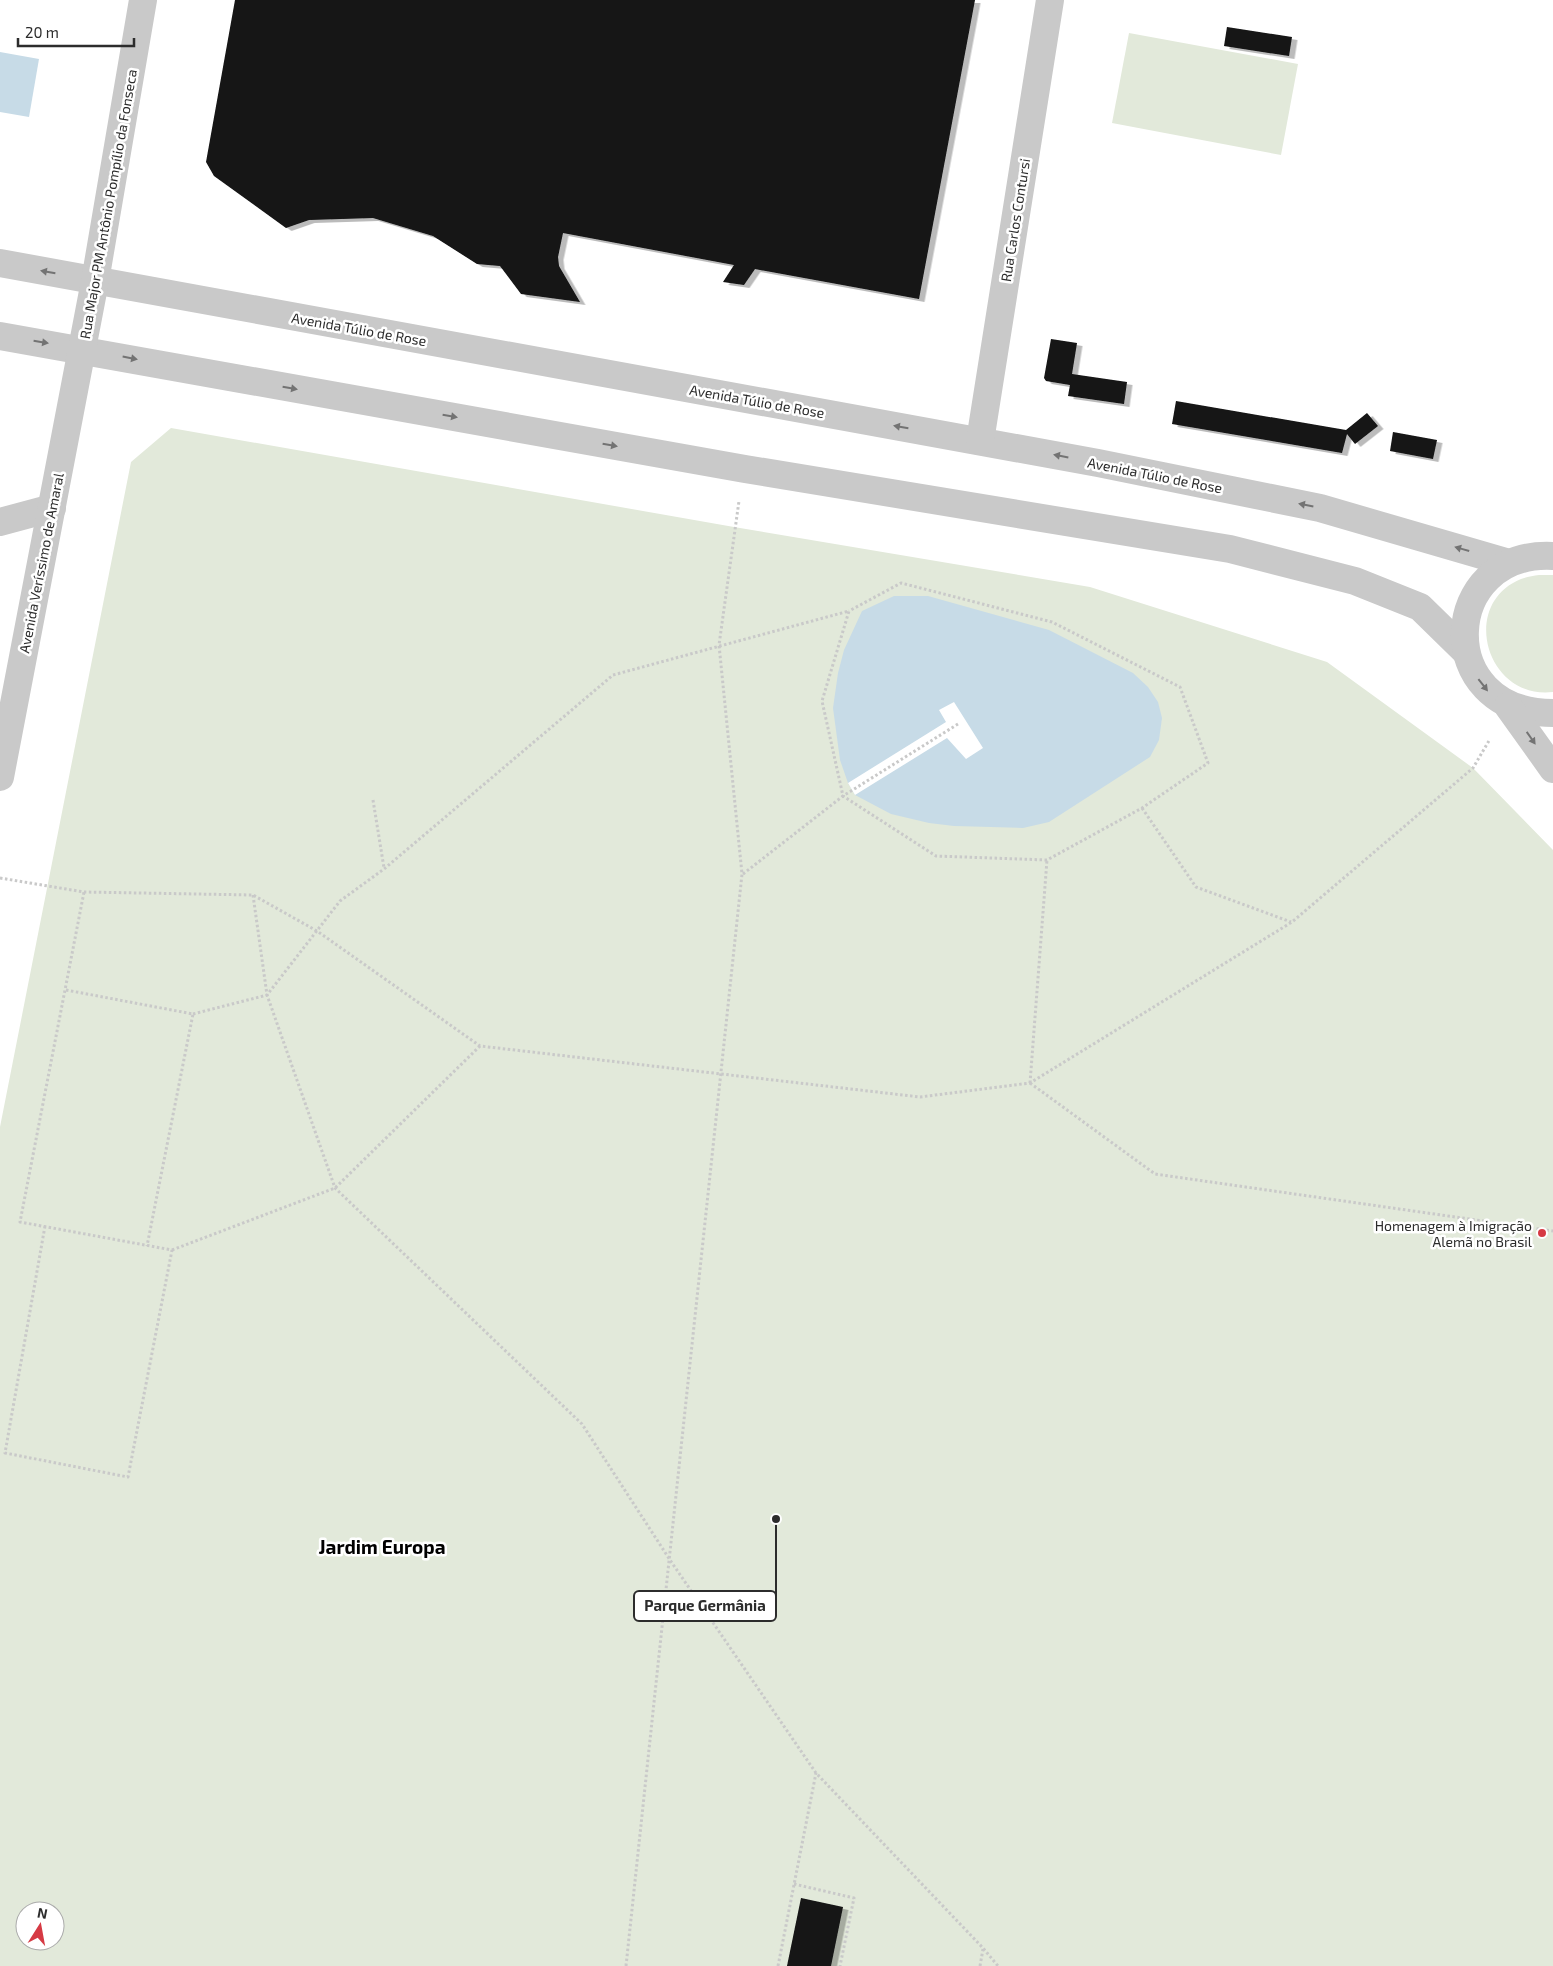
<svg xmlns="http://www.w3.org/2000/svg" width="1553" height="1966" viewBox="0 0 1553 1966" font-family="'Exo 2',sans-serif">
  <defs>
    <filter id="shadow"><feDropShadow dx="5.5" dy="3" stdDeviation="0" flood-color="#0004"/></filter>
  </defs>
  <rect width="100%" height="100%" fill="#fff"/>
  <!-- green -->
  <g fill="#e2e9da" fill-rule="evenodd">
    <polygon points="1129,33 1298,64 1281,155 1112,123"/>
    <path d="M171,428L734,527L1090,587L1327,662L1473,768L1553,850V1966H0V1127L131,462ZM25,1911H55V1941H25Z"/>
    <path d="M1539,575H1553V692C1486,700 1459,604 1521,579C1526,577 1533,576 1539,575Z"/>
  </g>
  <!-- water -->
  <g fill="#c7dbe7">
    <polygon points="0,52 39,59 29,117 0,112"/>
    <polygon points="894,596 928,596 1049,630 1133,673 1148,687 1158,702 1162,718 1159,740 1150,757 1049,822 1023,828 954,826 929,823 891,814 855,795 848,783 840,760 833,708 838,673 844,650 862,611"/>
  </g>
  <!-- pier -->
  <polygon fill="#fff" points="954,702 983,748 966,759 947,738 855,795 848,783 946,722 939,710"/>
  <!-- building -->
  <g fill="#131313" filter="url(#shadow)">
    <polygon points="235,0 975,0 919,299 755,269 744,285 723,282 734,265 563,233 558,257 559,266 580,302 521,294 500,266 477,264 433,236 373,218 309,220 286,228 214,176 206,162"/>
    <polygon points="1227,27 1292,37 1289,56 1224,46"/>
    <polygon points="1051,339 1077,343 1072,374 1127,382 1124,404 1068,396 1070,385 1046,381 1044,378"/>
    <polygon points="1176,401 1346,430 1367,413 1378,426 1355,444 1347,434 1342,453 1172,424"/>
    <polygon points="1393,432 1437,440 1433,459 1390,451"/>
    <polygon points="801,1898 843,1907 831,1966 787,1966"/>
  </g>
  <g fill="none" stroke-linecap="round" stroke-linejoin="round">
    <!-- path -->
    <g stroke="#c9c9c9" stroke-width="3" stroke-dasharray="2.5 2.5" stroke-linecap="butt">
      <polyline points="373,800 384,868"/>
      <polyline points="1142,808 1196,887 1291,922"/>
      <polyline points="743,874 843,796 958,724"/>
      <polyline points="0,878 84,892 253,895 317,931 480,1046 920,1097 1030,1083 1292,922 1473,768 1490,739"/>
      <polyline points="253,895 267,995 335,1188 582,1424 670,1560 816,1773 983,1948 998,1966"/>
      <polyline points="66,990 193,1014 147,1246"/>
      <polyline points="193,1014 267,995 340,901 384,869 613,675 849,611 822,701 843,796 936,856 1047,860 1142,808 1208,763 1180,687 1052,622 901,583 849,611"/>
      <polyline points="1030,1083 1155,1174 1553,1231"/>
      <polyline points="1030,1083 1047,860"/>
      <polyline points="45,1226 5,1453 128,1477 172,1250 20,1222 84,892"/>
      <polyline points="172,1250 335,1188 480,1046"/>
      <polyline points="794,1884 854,1898 840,1966"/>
      <polyline points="626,1966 742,874 719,645 739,501"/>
      <polyline points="778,1966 816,1773"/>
      <polyline points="980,1966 983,1949"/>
    </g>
    <!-- minor -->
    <g stroke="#c9c9c9" stroke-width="28">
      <polyline points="0,263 1098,463 1320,508 1509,563"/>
      <polyline points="0,336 745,469 1230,549 1355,581 1420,607 1466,652"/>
      <polyline points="980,441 1050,0"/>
      <polyline points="0,522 52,508"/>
      <path d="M1553,556C1440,550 1431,713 1553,713"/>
      <polyline points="1508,706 1553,769"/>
      <polyline points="0,777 95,281 143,0"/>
    </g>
  </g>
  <!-- one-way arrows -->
  <defs><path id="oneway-solid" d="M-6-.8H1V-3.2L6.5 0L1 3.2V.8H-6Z" transform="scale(1.25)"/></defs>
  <g fill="#737373">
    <use href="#oneway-solid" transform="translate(48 272) rotate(-170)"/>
    <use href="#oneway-solid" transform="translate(41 342) rotate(9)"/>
    <use href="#oneway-solid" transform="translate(130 358) rotate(11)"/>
    <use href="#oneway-solid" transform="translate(290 388) rotate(10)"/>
    <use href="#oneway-solid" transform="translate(450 416) rotate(10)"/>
    <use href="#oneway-solid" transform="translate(901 427) rotate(-170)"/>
    <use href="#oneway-solid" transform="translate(610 445) rotate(10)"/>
    <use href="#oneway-solid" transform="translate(1061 456) rotate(-169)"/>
    <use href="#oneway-solid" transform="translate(1306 505) rotate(-169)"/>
    <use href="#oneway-solid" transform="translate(1462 549) rotate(-164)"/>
    <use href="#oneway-solid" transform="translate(1483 685) rotate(52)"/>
    <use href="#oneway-solid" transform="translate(1531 738) rotate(55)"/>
  </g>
  <!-- markers -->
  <circle fill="#d63a44" stroke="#fff" stroke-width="2" cx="1542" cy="1233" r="5"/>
  <g text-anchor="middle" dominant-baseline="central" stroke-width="5" stroke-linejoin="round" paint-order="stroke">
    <!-- street labels -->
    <g font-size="14" fill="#2c2c2c" stroke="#fff">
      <text transform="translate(108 204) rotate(-80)">Rua Major PM Antônio Pompílio da Fonseca</text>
      <text transform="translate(1015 220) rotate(-81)">Rua Carlos Contursi</text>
      <text transform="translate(359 329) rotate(10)">Avenida Túlio de Rose</text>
      <text transform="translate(757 401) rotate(10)">Avenida Túlio de Rose</text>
      <text transform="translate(1155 475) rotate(11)">Avenida Túlio de Rose</text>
      <text transform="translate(41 563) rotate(-79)">Avenida Veríssimo de Amaral</text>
    </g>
    <!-- poi labels -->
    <g font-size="14" fill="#2c2c2c" stroke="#fff" text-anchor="end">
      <text x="1532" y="1225">Homenagem à Imigração<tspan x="1532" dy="16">Alemã no Brasil</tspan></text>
    </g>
    <!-- district labels -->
    <g font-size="19" font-weight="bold" fill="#000" stroke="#fff">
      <text x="382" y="1546">Jardim Europa</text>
    </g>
  </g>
  <!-- callouts -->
  <path fill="none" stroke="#2c2c2c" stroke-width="2" d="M776 1519L776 1606"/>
  <circle fill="#2c2c2c" stroke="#fff" stroke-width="2" cx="776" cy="1519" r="5"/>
  <rect fill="#fff" stroke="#2c2c2c" stroke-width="2" x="634" y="1591" width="142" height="30" rx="5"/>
  <g font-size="15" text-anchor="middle" font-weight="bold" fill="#2c2c2c">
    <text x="705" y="1611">Parque Germânia</text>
  </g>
  <!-- north arrow -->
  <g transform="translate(40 1926) rotate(11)"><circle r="24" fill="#ffffff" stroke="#ababab"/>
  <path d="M0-4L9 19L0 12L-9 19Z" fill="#d63a44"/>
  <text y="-8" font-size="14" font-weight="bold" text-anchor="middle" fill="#2c2c2c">N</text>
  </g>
  <!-- scale -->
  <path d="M18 38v8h116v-8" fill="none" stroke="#2c2c2c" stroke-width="2.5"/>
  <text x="25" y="38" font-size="15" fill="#2c2c2c" stroke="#ffffff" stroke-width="4" paint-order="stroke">20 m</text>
</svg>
